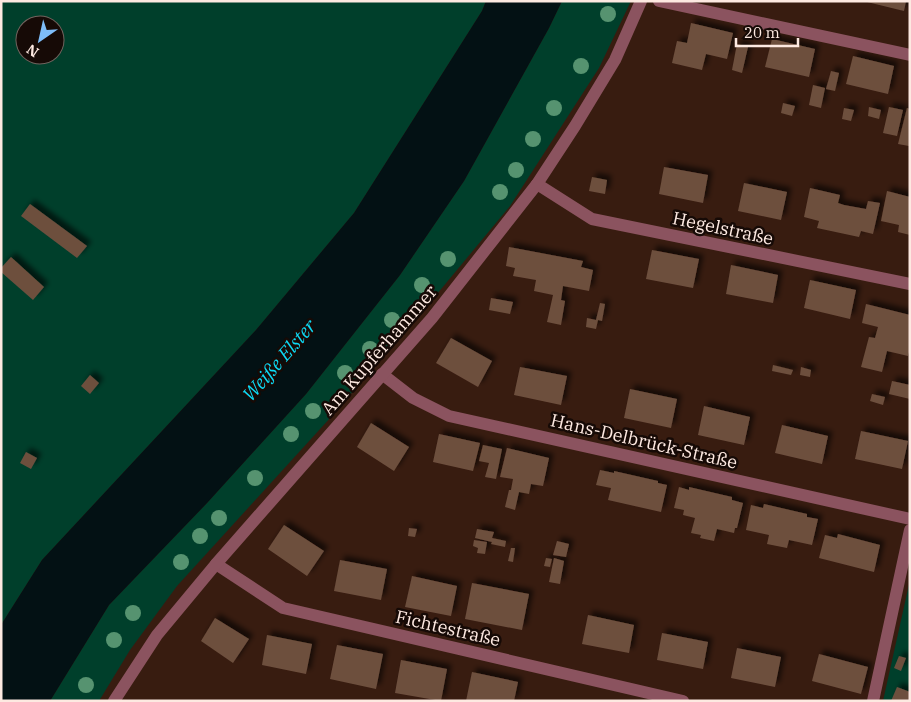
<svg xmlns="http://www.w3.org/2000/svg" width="911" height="702" viewBox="0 0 911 702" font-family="'IBM Plex Serif',serif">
  <defs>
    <filter id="shadow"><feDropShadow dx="4.5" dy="-4.5" stdDeviation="2.5" flood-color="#0009"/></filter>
  </defs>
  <rect width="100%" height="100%" fill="#381c10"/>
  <!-- green -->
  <g fill="#003f2b" fill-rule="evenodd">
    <path d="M1,1H486L482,11L354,213L256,330L42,560L1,625ZM25,25H55V55H25Z"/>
    <polygon points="562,1 631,1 599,68 510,206 442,288 331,417 177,586 130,650 99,701 50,701 109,605 207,503 306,394 400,275 464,181 549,28"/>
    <polygon points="910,580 910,701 883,701"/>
  </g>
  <!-- water -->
  <polygon fill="#031114" points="486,1 562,1 549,28 464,181 400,275 306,394 207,503 109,605 50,701 1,701 1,625 42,560 256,330 354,213 482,11"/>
  <!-- building -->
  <g fill="#6d4f3e" filter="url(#shadow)">
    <polygon points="863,1 906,1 904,11"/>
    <polygon points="691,23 733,33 727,59 706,54 702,70 672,63 677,41 687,43"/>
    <polygon points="772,39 815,49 809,77 765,67"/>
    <polygon points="737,44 748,47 742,73 732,70"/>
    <polygon points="853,56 894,66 888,94 846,84"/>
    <polygon points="831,71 839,73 835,91 826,89"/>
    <polygon points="813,85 825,88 821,108 809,105"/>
    <polygon points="783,103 795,106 792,116 781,113"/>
    <polygon points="869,107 881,110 879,119 868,116"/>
    <polygon points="889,107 903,110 897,136 883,133"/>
    <polygon points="844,108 854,110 851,121 842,119"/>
    <polygon points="907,108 910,109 909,146 898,144"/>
    <polygon points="664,167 708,175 703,203 659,194"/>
    <polygon points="592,177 607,180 605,194 589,191"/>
    <polygon points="744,183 787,192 781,220 738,211"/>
    <polygon points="810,188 840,195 838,203 844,205 866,209 868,201 880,203 873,234 861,231 859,237 817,228 819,221 804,217"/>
    <polygon points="887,191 910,197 910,235 898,232 899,225 881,221"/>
    <polygon points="30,204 87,246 77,258 21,216"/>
    <polygon points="509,247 583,261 581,267 593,270 589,291 563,286 561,300 565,301 561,325 547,322 553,295 534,291 536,280 513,276 515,268 506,266"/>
    <polygon points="652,250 699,259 693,288 646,279"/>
    <polygon points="11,257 44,287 33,300 1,272 1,268"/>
    <polygon points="731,265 778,275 773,303 726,294"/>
    <polygon points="810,280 856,290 850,319 804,308"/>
    <polygon points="491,298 513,302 510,314 489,310"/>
    <polygon points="600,303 605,304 602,321 598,320 596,329 586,327 587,318 596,320"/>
    <polygon points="866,304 910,315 910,348 908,356 887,351 882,372 861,367 869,337 875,338 878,327 862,323"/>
    <polygon points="451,338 492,361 478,387 436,363"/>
    <polygon points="773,365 793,370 791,375 772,371"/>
    <polygon points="520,367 567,376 561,405 514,395"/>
    <polygon points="801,367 811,370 810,377 800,375"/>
    <polygon points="90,375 99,383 90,394 81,386"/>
    <polygon points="892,381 910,385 910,399 889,394"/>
    <polygon points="630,389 677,399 671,428 624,418"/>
    <polygon points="872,394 885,397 883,405 870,401"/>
    <polygon points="704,406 750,417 744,445 698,435"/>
    <polygon points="371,423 409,447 394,471 357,447"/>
    <polygon points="782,425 828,436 822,464 775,453"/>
    <polygon points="861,431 908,441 902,469 855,459"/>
    <polygon points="439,434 480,443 473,471 433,462"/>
    <polygon points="483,445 502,449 496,479 485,477 489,463 479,461"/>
    <polygon points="507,448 549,458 543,486 531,484 529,494 519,492 515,510 505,507 509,490 511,490 513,479 500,477"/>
    <polygon points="26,452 37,458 31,469 20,463"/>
    <polygon points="600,470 614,473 614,471 658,481 658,483 667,485 661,512 608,500 611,488 596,485"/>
    <polygon points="679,487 689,490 689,487 732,497 732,500 743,503 737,528 735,528 734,533 717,529 714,541 700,538 701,535 691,533 695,518 683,515 684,510 674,508"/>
    <polygon points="764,504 807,514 807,517 818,519 812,545 789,540 787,548 767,544 769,535 746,530 751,505 763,508"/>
    <polygon points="284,525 324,551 307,576 268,549"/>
    <polygon points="409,528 417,529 415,537 408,536"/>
    <polygon points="477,529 494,532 492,538 506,541 505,547 491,544 492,542 475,538"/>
    <polygon points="838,534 880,545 874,572 819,558 825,535 837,538"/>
    <polygon points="474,540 487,542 485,554 477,553 478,548 473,546"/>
    <polygon points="557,541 569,544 566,557 553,555"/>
    <polygon points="511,548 515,548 513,562 508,561"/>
    <polygon points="546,558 552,559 550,567 544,566"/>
    <polygon points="554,558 564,561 560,584 549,582"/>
    <polygon points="340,560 387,569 381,600 334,591"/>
    <polygon points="412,576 457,586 451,616 405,607"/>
    <polygon points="472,583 529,594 522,630 465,619"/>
    <polygon points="588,615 634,625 629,653 582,644"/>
    <polygon points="215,618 249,639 233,663 201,641"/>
    <polygon points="662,633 708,642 703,669 657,660"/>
    <polygon points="267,635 312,644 306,674 262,665"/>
    <polygon points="337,645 383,654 376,689 330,679"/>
    <polygon points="737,648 781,657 775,687 731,678"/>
    <polygon points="819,654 868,667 861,694 812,681"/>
    <polygon points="899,656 906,658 901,671 894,668"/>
    <polygon points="401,660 447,669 441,701 395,693"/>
    <polygon points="472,672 518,682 514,701 466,701"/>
    <polygon points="897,687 910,692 910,701 891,701"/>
  </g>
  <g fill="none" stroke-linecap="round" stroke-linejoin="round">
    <!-- minor -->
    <g stroke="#8b535f" stroke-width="12">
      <polyline points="659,1 910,55"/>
      <polyline points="537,184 592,219 910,284"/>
      <polyline points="382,374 413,398 449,416 910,519"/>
      <polyline points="216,564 283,608 683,701"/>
      <polyline points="114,701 157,635 216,564 432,318 537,184 575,126 615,60 641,1"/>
      <polyline points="873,701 910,530"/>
    </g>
  </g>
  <!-- trees -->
  <g fill="#569370">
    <circle cx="608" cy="14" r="8"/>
    <circle cx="581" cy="66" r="8"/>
    <circle cx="554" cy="108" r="8"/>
    <circle cx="533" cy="139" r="8"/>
    <circle cx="516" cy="170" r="8"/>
    <circle cx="500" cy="192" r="8"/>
    <circle cx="448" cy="259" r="8"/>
    <circle cx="422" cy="285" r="8"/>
    <circle cx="392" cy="320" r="8"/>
    <circle cx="370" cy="349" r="8"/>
    <circle cx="345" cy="373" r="8"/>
    <circle cx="313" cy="411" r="8"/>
    <circle cx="291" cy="434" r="8"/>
    <circle cx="255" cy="478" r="8"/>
    <circle cx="219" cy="518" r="8"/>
    <circle cx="200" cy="536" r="8"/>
    <circle cx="181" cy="562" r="8"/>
    <circle cx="133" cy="613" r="8"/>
    <circle cx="114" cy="640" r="8"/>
    <circle cx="86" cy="685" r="8"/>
  </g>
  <g text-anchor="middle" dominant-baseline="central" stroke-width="5" stroke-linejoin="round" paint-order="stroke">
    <!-- street labels -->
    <g font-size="18" fill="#fde9e1" stroke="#160a06">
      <text transform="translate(723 228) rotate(12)">Hegelstraße</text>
      <text transform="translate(379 350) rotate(-49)">Am Kupferhammer</text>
      <text transform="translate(644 441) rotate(13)">Hans-Delbrück-Straße</text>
      <text transform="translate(448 628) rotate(13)">Fichtestraße</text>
    </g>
    <!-- water labels -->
    <g font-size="19" font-style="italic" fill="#0dd9f4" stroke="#160a06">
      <text transform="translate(279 360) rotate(-49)">Weiße Elster</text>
    </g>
  </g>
  <!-- border -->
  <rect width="911" height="702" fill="none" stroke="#fde9e1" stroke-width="5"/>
  <!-- north arrow -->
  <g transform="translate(40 40) rotate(214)"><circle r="24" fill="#160a06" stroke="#72635e"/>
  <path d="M0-4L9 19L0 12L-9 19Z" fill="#7ebdf9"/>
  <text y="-8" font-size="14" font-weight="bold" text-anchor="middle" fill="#fde9e1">N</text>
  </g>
  <!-- scale -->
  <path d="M736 38v8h62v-8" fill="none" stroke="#fde9e1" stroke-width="2.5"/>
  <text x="744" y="38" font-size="15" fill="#fde9e1" stroke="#160a06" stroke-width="4" paint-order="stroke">20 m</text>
</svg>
